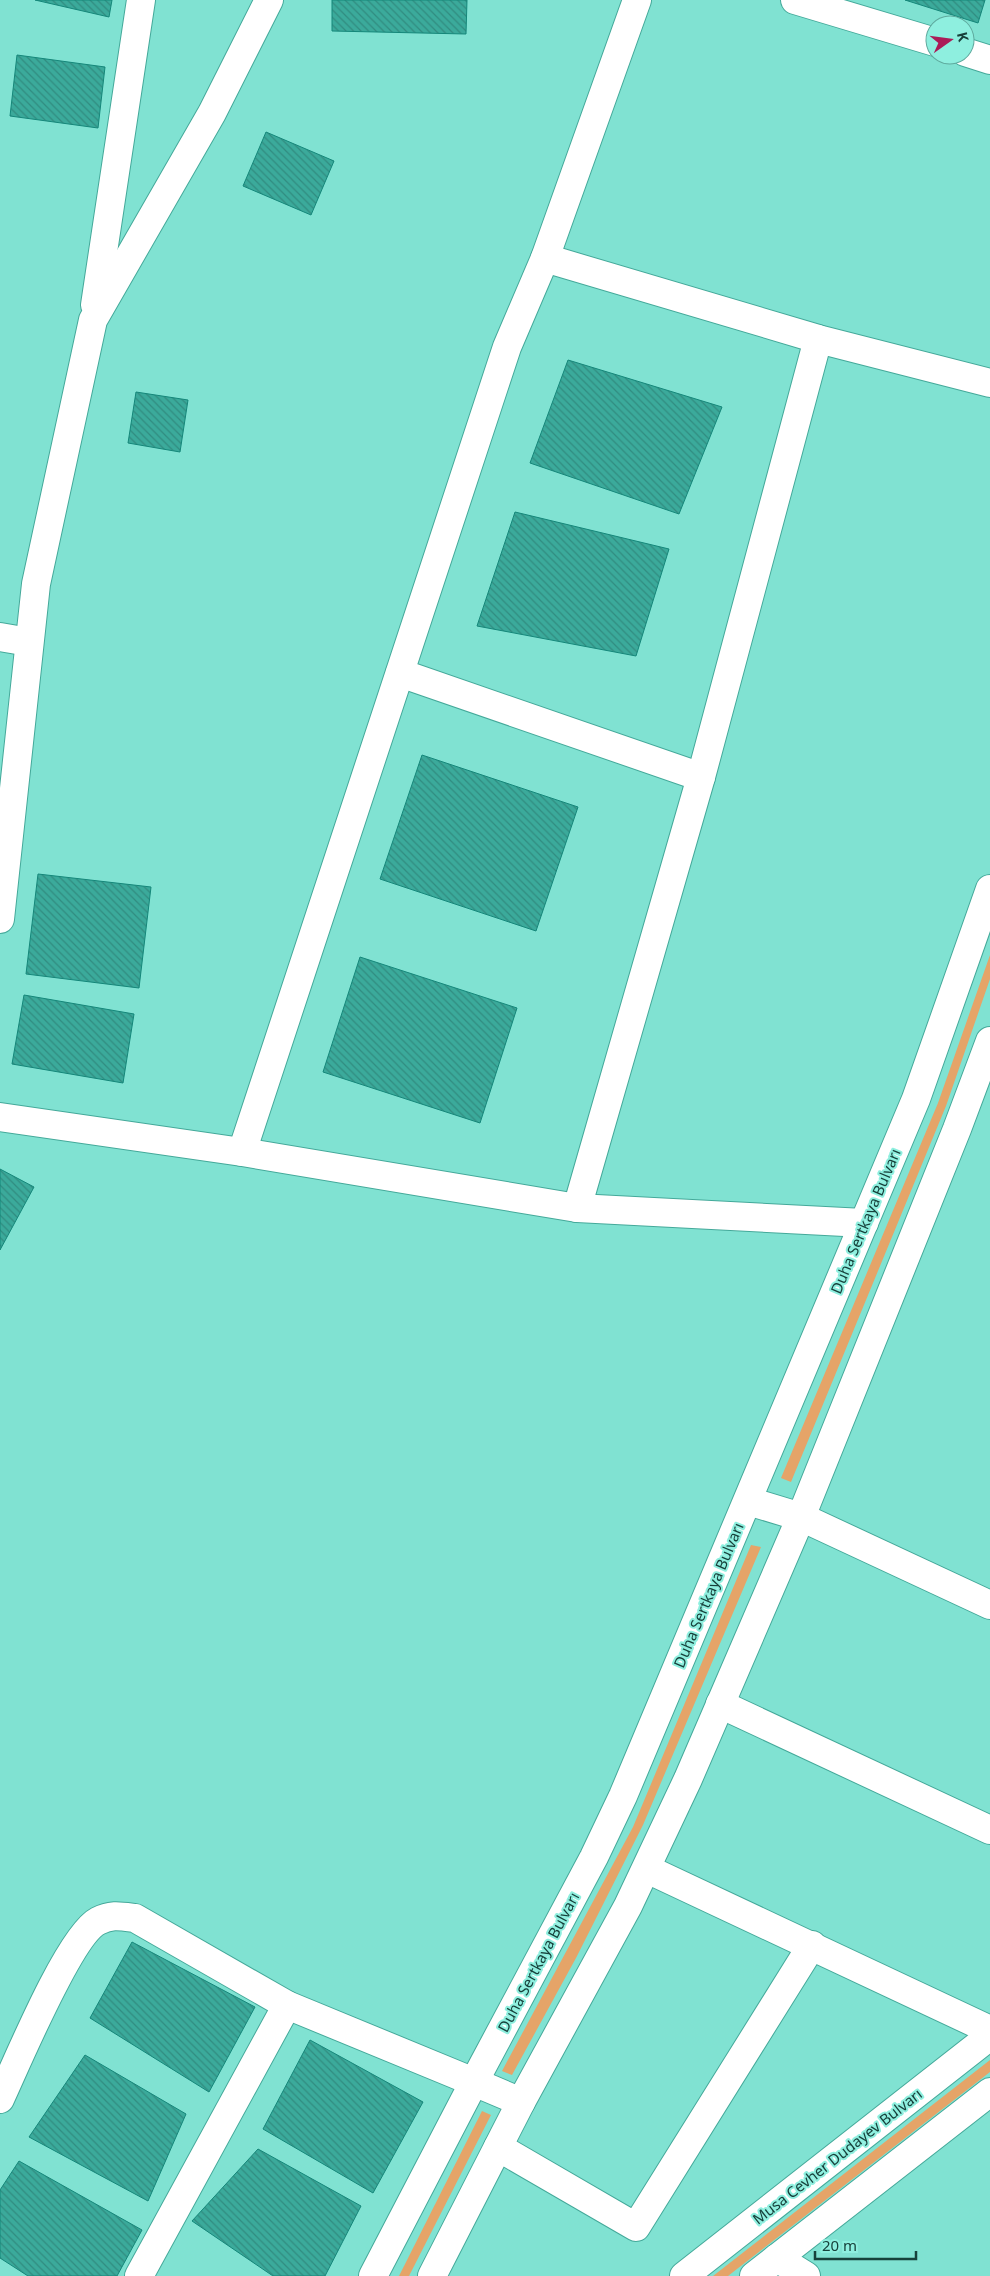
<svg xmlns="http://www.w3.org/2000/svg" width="990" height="2276" viewBox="0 0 990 2276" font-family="'Noto Sans',sans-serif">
  <defs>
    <pattern id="building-back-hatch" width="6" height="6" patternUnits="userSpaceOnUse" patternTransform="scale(1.25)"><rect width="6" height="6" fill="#3baa9b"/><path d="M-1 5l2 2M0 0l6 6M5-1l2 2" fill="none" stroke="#318c80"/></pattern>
  </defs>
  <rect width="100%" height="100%" fill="#80e2d2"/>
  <!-- green -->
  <g fill="#e5a468">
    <polygon points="990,955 990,979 946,1106 791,1482 781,1478 938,1103"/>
    <polygon points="751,1545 761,1547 643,1825 576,1958 512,2075 502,2071 633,1827"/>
    <polygon points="990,2060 990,2072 728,2276 713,2276"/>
    <polygon points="482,2111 491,2115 409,2276 399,2276"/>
  </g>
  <!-- building -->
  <g fill="url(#building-back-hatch)" stroke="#15877a">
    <polygon points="35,0 112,0 109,17"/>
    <polygon points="332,0 467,0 466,34 332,31"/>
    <polygon points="905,0 985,0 978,23"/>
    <polygon points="17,55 105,67 98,128 10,116"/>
    <polygon points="266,132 334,161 311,215 243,186"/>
    <polygon points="568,360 722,407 679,514 530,463"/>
    <polygon points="136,392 188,400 180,452 128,443"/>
    <polygon points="515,512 669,549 636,656 477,626"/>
    <polygon points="422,755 578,807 536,931 380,879"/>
    <polygon points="38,874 151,887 139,988 26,974"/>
    <polygon points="360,957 517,1008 480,1123 323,1072"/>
    <polygon points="24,995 134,1014 123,1083 12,1064"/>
    <polygon points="0,1169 34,1187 0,1250"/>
    <polygon points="132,1942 255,2007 209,2092 90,2018"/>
    <polygon points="310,2040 423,2102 373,2193 263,2129"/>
    <polygon points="85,2055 186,2114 148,2201 29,2137"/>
    <polygon points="258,2149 361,2206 325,2276 273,2276 192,2221"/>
    <polygon points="19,2161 142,2230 117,2276 28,2276 0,2258 0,2190"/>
  </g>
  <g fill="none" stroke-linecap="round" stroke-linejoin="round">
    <defs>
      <g id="minor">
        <polyline points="795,0 935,42"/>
        <polyline points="965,52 990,60"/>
        <polyline points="545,258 818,339 990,383"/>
        <polyline points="95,305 141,0"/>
        <polyline points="0,637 29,642"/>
        <polyline points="400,673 701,777"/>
        <polyline points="0,919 36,584 93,320 212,113 269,0"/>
        <polyline points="0,1117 242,1152 577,1208 864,1223"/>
        <polyline points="242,1152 507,347 545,258 637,0"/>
        <polyline points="577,1208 701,777 818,339"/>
        <polyline points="801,1517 990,1605"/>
        <polyline points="720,1704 990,1830"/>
        <polyline points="647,1869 990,2030"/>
        <path d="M0,2099C16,2065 69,1936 98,1921C111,1914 120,1916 135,1918L287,2005L474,2082"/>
        <polyline points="498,2147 636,2227 812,1945"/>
        <polyline points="777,2258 806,2276"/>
        <polyline points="139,2276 287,2005"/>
      </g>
      <g id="major">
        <polyline points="748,1501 801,1517"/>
        <polyline points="474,2082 521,2102"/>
        <polyline points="373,2276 474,2082 594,1857 623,1796 916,1099 990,889"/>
        <polyline points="432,2276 521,2102 628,1906 688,1779 801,1517 957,1129 990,1041"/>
        <polyline points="684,2276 990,2036"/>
        <polyline points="754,2276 990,2092"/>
      </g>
    </defs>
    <!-- minor casing -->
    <use href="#minor" stroke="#44a99a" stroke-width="30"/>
    <!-- major casing -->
    <use href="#major" stroke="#44a99a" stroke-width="30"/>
    <!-- minor -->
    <use href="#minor" stroke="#fff" stroke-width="28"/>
    <!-- major -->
    <use href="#major" stroke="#fff" stroke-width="28"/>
  </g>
  <g text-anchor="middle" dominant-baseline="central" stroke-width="4" stroke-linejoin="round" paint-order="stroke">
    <!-- street labels -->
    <g font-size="15" fill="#17413b" stroke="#8eefdf">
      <text transform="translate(865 1221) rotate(-67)">Duha Sertkaya Bulvarı</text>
      <text transform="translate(708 1595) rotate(-67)">Duha Sertkaya Bulvarı</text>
      <text transform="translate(538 1962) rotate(-62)">Duha Sertkaya Bulvarı</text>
      <text transform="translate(837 2156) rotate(-38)">Musa Cevher Dudayev Bulvarı</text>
    </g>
  </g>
  <!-- north arrow -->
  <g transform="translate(950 40) rotate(76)"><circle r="24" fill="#8eefdf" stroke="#5ea99d"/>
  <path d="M0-4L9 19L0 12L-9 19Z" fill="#ab1c58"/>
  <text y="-8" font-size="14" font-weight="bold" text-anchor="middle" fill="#17413b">K</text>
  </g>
  <!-- scale -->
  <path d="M815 2251v8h101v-8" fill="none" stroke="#17413b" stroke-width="2.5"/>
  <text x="822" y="2251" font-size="15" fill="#17413b" stroke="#8eefdf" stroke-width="4" paint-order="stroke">20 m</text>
</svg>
